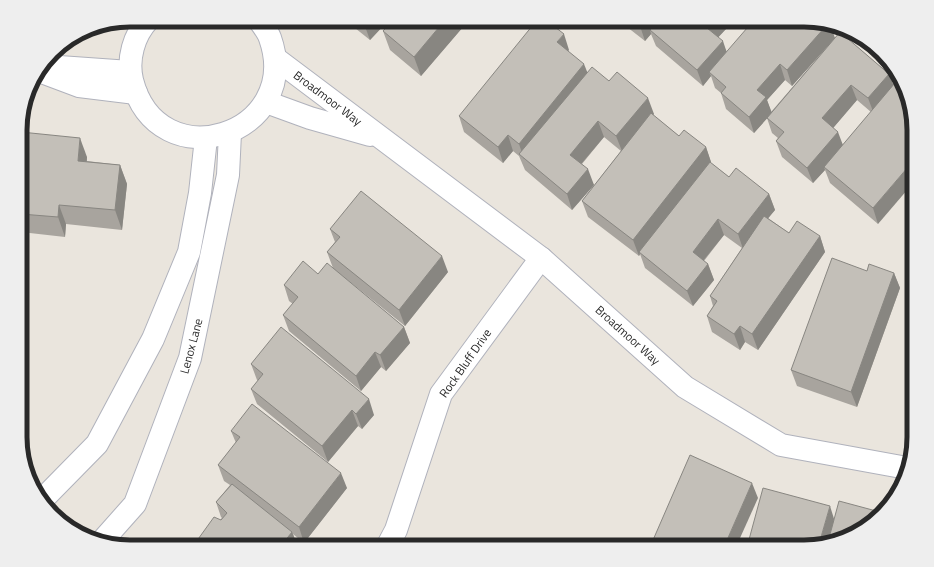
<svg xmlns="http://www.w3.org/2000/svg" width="934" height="567" viewBox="0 0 934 567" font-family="'Titillium Web',sans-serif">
  <rect width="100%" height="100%" fill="#eae5dd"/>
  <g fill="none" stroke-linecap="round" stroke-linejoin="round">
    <defs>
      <g id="minor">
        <path d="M148,20C134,35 127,59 132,80C158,182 304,135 270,38C268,32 263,26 259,20"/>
        <polyline points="275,58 541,258 685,387 781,445 907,468"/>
        <polyline points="45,66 130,72"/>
        <polyline points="39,71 79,86 136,93"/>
        <polyline points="266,102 310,118 370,135"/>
        <polyline points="41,501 97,444 153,339 189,252 200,193 206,138"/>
        <polyline points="103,540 135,504 190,358 228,175 230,133"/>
        <polyline points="387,547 396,530 441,394 541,258"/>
      </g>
    </defs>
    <!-- minor casing -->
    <use href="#minor" stroke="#b0b2bc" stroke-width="24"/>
    <!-- minor -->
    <use href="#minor" stroke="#fff" stroke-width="22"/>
  </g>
  <!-- wall -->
  <g fill="#a8a49e" fill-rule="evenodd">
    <polygon points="349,20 469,20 421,76 390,50 383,31 388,26 385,24 370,40 350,24"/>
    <path d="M618,20H722L726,29L718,37L727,52L753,22L751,20H805L835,38L792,86L785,80L767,100L771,112L840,32L889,74L893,85L878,224L830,183L825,170L813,183L782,157L776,141L778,138L772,133L767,118L754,133L726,109L721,93L715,88L711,76L703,86L656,46L651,34L645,41ZM857,100L871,112L843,145L833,128Z"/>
    <polygon points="569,50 568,51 588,73 609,81 654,114 653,115 679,136 706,147 711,162 711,163 729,177 769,194 775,210 768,218 789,233 820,236 825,252 758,350 745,342 740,350 712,332 707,316 713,306 710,296 742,248 724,235 704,261 708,264 714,280 693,306 645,268 640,254 639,256 588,217 582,201 621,151 604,137 582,164 594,185 572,210 525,170 519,156 513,151 503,163 464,132 459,116"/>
    <polygon points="21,132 87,157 87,161 120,165 127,184 122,230 66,224 65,237 21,232"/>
    <polygon points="330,229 448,272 405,326 335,270 404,327 410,343 386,371 381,367 361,391 289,331 283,315 293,304 289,301 284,285 318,274 333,268 327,252 335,242"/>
    <polygon points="867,271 894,273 900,288 857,407 797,386 791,370"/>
    <polygon points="251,364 374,415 362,429 358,426 328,462 257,404 251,389 258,381 257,380"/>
    <polygon points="231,431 347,488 304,543 293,534 298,547 198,547 196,542 222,518 221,517 216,502 230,485 224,481 218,465 236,443"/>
  </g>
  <!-- shaded-wall -->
  <g fill="#888681">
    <polygon points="364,20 383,20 385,24 370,40 363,21"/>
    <polygon points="445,20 469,20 421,76 414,57"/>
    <polygon points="644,20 662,20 650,30 651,34 645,41 640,26"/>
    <polygon points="714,20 722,20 726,29 713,43 707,28"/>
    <polygon points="826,26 831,27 835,38 792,86 787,70"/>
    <polygon points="564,34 569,50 563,58 557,42"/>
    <polygon points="723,41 728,56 709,72 711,76 703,86 697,70"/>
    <polygon points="584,64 590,79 524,159 519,144"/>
    <polygon points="780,64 785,80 767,100 772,113 754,133 749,117 757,90"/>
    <polygon points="889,74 895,89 874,114 868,98"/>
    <polygon points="851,85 857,100 828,134 822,118"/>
    <polygon points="648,98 654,114 622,151 616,136"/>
    <polygon points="598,121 604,137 576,170 570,155"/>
    <polygon points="838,132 844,148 824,167 825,170 813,183 807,168"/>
    <polygon points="508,135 513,151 503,163 498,147"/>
    <polygon points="80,138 87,157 85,180 78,161"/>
    <polygon points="706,147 711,162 640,253 639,252 640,254 639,256 633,240"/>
    <polygon points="914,160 914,182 878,224 873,208"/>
    <polygon points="120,165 127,184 122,230 115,210"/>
    <polygon points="588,169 594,185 572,210 567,194"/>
    <polygon points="769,194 775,210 743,249 738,234"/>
    <polygon points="59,205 66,224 65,237 58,217"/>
    <polygon points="718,219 724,235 698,267 693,252"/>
    <polygon points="820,236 825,252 758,350 752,334"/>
    <polygon points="442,256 448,272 405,326 399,310"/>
    <polygon points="708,264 714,280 693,306 687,291"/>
    <polygon points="894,273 900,288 857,407 851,392"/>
    <polygon points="740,326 745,342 740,350 734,334"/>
    <polygon points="404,327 410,343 386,371 380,355"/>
    <polygon points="375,352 381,367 361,391 356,376"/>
    <polygon points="369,399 374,415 362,429 356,414"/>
    <polygon points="352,410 358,426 328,462 322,446"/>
    <polygon points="341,473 347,488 304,543 299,527"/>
    <polygon points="752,483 758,498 736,547 724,547"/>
    <polygon points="830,506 835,522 830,541 819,544"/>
    <polygon points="292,532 298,547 280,547"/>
  </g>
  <!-- building -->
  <g fill="#c3bfb8" stroke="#888681">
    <polygon points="393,20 445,20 414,57 383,31"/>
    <polygon points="537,20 546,20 564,34 557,42 584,64 519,144 508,135 498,147 459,116"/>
    <polygon points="632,20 644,20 640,26"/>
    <polygon points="659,20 714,20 707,28 723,41 697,70 650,30"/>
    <polygon points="754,20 805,20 826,26 787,70 780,64 757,90 766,97 749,117 721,93 726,87 709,72"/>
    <polygon points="840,32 889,74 868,98 851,85 822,118 838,132 807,168 776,141 784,132 767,118"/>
    <polygon points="592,67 609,81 617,72 648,98 616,136 598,121 570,155 588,169 567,194 519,154"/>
    <polygon points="900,77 914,122 914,160 873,208 824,167"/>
    <polygon points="651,113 679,136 684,130 706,147 633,240 582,201"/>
    <polygon points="21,132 80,138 78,161 120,165 115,210 59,205 58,217 21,214"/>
    <polygon points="710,162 729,177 736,168 769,194 738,234 718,219 693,252 708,264 687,291 639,252"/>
    <polygon points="361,191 442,256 399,310 327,252 340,237 330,229"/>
    <polygon points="764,216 789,233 797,221 820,236 752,334 740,326 734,334 707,316 717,301 710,296"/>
    <polygon points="832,258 867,271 869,264 894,273 851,392 791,370"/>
    <polygon points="303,261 318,274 327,263 404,327 380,355 375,352 356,376 283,315 298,297 284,285"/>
    <polygon points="281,327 369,399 356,414 352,410 322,446 251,389 263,374 251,364"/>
    <polygon points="252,404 341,473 299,527 218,465 240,437 231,431"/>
    <polygon points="690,455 752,483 724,547 650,547"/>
    <polygon points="232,484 292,532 280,547 202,547 196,542 214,517 221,520 227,513 216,502"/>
    <polygon points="763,488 830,506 819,544 811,547 747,547"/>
    <polygon points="839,501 880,512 859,532 828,542"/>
    <polygon points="431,541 446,547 429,547"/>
  </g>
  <g text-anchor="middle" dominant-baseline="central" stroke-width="3" stroke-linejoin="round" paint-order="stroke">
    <!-- street labels -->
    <g font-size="12" fill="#292929" stroke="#fff">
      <text transform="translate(328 98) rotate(37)">Broadmoor Way</text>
      <text transform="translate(628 335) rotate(42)">Broadmoor Way</text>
      <text transform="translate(191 346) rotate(-75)">Lenox Lane</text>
      <text transform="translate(465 363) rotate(-55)">Rock Bluff Drive</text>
    </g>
  </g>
  <!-- crop -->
  <path d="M0 0H934V567H0ZM130 27H804A103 103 0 0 1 907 130V437A103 103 0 0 1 804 540H130A103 103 0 0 1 27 437V130A103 103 0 0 1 130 27Z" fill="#eee" fill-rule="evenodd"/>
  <path fill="none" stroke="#292929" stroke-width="5" d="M130 27H804A103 103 0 0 1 907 130V437A103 103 0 0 1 804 540H130A103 103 0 0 1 27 437V130A103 103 0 0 1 130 27Z"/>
</svg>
